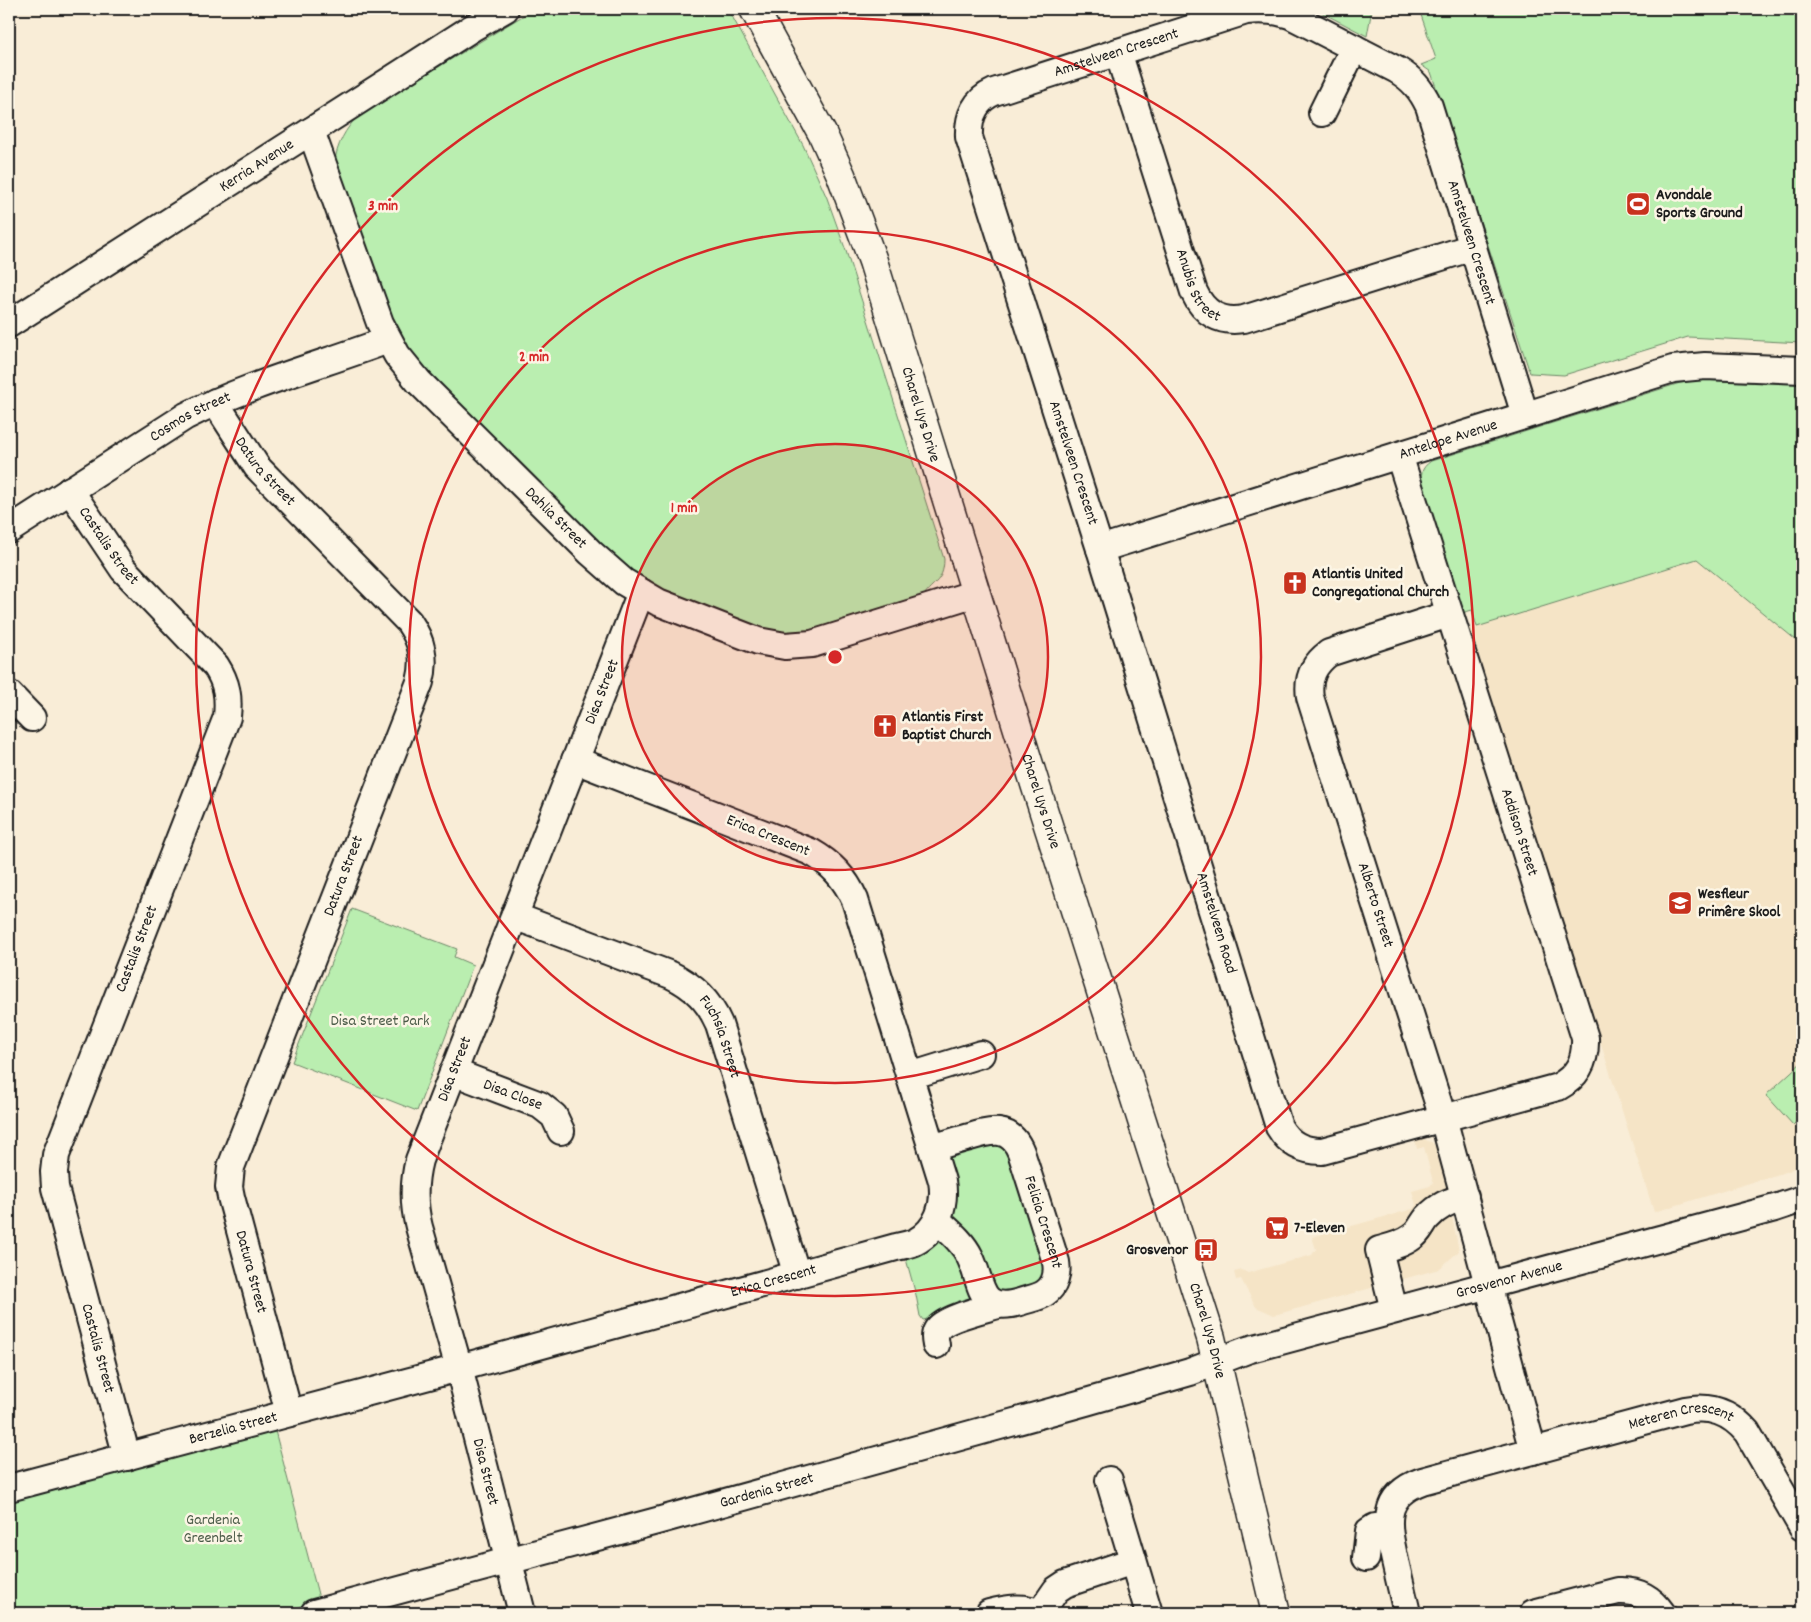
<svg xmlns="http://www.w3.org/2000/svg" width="1811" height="1622" viewBox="0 0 1811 1622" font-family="Dekko,sans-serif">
  <rect width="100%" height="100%" fill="#f9edd7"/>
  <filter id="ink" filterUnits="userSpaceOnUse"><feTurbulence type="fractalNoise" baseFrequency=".02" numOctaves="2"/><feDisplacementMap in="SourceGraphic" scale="10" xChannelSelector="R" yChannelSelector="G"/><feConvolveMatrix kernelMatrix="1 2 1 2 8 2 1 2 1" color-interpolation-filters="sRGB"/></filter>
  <g filter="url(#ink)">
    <!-- built -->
    <g fill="#f5e4c6">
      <polygon points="1697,559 1802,645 1802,1162 1789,1171 1654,1212 1470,629"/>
      <polygon points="1421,1138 1433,1143 1439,1153 1459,1251 1439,1269 1278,1314 1274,1315 1256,1307 1241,1279 1236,1280 1234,1272 1242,1270 1248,1273 1312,1255 1316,1249 1312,1237 1413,1209 1416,1205 1412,1191 1430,1186 1433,1182 1424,1147 1417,1149 1415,1139"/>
    </g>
    <!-- green -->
    <g fill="#baeeb0" stroke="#6b8566">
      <path d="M534,9H728L803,145L827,198L846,251L944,559C944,585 929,582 922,600L820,632L773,633L679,600L627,571L423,370L393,326L334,165C337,144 345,129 359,115Z"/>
      <polygon points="1315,9 1372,9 1367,36"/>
      <polygon points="1419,9 1802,9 1802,343 1688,337 1564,375 1530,373 1431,72 1421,65 1436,59"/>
      <path d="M1699,380L1802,384V645L1697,559L1477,627L1472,610L1462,613L1422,486C1420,475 1421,468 1431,461L1680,383Z"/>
      <polygon points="352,909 457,949 454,957 473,965 417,1111 292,1062"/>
      <polygon points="1802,1062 1802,1116 1793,1125 1766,1095"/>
      <polygon points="1005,1140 1050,1266 1047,1282 999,1297 951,1221 947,1160 950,1155"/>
      <polygon points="938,1239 954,1245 974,1298 946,1315 923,1320 920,1316 916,1295 906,1259 907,1257"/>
      <polygon points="274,1427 320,1602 275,1613 9,1613 9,1498"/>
    </g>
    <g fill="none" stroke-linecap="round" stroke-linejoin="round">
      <defs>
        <g id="minor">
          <path id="s1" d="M1118,52L1194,292C1204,314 1221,323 1244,319L1473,247"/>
          <polyline points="1322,113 1354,48"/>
          <path id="s2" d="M311,131L380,323L397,355L419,382L591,553L624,582L658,602L758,641L785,646L812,644L976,593"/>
          <path id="s3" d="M9,324L472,28L505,9"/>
          <path id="s4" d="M215,402L257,467L409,622C422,641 426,659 420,682L231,1167L229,1187L231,1197L289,1413"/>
          <path id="s5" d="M1399,455L1585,1038C1586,1061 1578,1076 1558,1087L1322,1151C1302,1151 1289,1144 1279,1127L1100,549L969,137C968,117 975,100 994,92L1246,11C1262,9 1275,10 1290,15L1397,70C1412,79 1421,89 1429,106L1525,415"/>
          <path id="s6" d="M70,490L123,569L216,666C227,683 229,697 227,717L56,1155L54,1172L55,1188L127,1457"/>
          <path id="s7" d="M9,530L186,416C250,384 321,365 388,340"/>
          <path id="s8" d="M1100,549L1673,369L1705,366L1802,370"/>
          <path id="s9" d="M1449,614L1329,653C1314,664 1307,678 1310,697L1443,1118L1533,1451"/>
          <polyline points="9,694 32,718"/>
          <path id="s10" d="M514,916L671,975C694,986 709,1001 719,1024L797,1275"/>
          <path id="s11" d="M453,1072L540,1105L554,1116L561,1131"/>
          <polyline points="910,1076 981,1054"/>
          <path id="s12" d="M932,1148C943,1145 954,1141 966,1138C989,1131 1010,1124 1021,1152L1056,1262C1058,1274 1055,1286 1045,1293C1038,1298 1028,1299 1020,1302C978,1314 983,1284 970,1257C963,1242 949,1231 937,1220"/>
          <path d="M1394,1310L1379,1250C1390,1247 1403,1244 1412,1237C1419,1233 1422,1224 1427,1218C1438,1206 1449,1201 1465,1197"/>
          <path d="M936,1345C935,1340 934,1335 937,1330C944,1318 985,1309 998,1305"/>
          <polyline points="1109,1480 1149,1613"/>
          <path id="s13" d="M9,1488L459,1368L896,1247C902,1246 910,1244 915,1242C938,1230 946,1204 942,1181L855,900C845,878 832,864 811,852L575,760"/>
          <polyline points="1366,1558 1369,1531 1375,1527 1388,1527"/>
          <path id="s14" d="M314,1613L657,1521L1086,1402L1190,1372L1247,1350L1775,1208L1802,1199"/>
          <path id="s15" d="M522,1613L459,1368L419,1227C413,1204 413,1183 419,1160L641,592"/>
          <path d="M989,1613C1008,1608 1023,1606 1041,1613"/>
          <polyline points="1040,1613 1056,1590 1065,1584 1133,1561"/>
          <path id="s16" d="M1407,1613C1403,1596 1399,1578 1395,1561C1387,1525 1380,1496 1422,1481L1685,1410C1710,1405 1730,1412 1747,1432L1802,1527"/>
          <path d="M1533,1613L1618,1591C1637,1590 1651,1597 1662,1613"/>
        </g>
        <g id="major">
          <path id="s17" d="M754,9L823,135L841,175L873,261L1035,784L1211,1338L1276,1613"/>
        </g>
      </defs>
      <!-- minor casing -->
      <use href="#minor" stroke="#1c1c1c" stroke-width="30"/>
      <!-- major casing -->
      <use href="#major" stroke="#1c1c1c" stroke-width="31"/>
      <!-- minor -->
      <use href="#minor" stroke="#fcf5e5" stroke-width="26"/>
      <!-- major -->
      <use href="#major" stroke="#fcf5e5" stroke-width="28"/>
    </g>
  </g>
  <!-- distance rings -->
  <circle cx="835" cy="657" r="213" fill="#d62828" fill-opacity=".12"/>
  <g fill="none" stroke="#d62828" stroke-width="2.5">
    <circle cx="835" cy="657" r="213"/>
    <circle cx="835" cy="657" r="426"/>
    <circle cx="835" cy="657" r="639"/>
  </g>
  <!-- icons -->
  <defs>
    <symbol id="stadium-square" viewBox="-11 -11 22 22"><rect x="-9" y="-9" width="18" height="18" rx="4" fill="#c8321e" stroke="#fcf5e5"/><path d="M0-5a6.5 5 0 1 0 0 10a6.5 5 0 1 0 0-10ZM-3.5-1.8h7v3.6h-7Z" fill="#fff"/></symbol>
    <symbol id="church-square" viewBox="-11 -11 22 22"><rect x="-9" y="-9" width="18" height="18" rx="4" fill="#c8321e" stroke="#fcf5e5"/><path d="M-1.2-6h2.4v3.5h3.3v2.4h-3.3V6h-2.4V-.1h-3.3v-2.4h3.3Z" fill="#fff"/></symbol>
    <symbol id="school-square" viewBox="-11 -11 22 22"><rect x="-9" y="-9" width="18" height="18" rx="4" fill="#c8321e" stroke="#fcf5e5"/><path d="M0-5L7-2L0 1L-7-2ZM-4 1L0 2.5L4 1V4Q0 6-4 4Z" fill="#fff"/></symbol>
    <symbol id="supermarket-square" viewBox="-11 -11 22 22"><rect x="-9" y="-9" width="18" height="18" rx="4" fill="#c8321e" stroke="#fcf5e5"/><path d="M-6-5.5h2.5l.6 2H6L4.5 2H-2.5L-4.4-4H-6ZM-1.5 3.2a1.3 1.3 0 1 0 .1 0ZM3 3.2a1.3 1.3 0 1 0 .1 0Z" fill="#fff"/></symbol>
    <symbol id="bus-square" viewBox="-11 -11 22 22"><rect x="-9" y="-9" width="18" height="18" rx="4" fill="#c8321e" stroke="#fcf5e5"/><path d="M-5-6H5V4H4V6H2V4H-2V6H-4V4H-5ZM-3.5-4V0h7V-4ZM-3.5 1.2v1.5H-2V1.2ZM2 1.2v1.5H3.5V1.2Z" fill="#fff"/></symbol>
  </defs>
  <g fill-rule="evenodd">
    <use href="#stadium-square" x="1624" y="190" width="28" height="28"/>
    <use href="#church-square" x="1281" y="569" width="28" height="28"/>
    <use href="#church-square" x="871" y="712" width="28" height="28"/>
    <use href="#school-square" x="1666" y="889" width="28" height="28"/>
    <use href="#supermarket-square" x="1263" y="1214" width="28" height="28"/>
    <use href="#bus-square" x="1192" y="1236" width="28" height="28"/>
  </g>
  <g text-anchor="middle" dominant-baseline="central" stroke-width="5" stroke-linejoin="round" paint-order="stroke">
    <!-- street labels -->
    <g font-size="16" fill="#1c1c1c" stroke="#fcf5e5">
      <text stroke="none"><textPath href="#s5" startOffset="2189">Amstelveen Crescent</textPath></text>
      <text stroke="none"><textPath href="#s3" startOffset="294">Kerria Avenue</textPath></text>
      <text stroke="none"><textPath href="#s5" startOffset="2682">Amstelveen Crescent</textPath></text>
      <text stroke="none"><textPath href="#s1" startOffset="248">Anubis Street</textPath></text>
      <text stroke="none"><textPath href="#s17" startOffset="440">Charel Uys Drive</textPath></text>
      <text stroke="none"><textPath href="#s7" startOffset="214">Cosmos Street</textPath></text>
      <text stroke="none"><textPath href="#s8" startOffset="365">Antelope Avenue</textPath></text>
      <text transform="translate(1073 463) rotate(72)">Amstelveen Crescent</text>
      <text stroke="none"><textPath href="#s4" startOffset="86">Datura Street</textPath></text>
      <text stroke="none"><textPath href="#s2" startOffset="468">Dahlia Street</textPath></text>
      <text stroke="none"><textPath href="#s6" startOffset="68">Castalis Street</textPath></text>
      <text stroke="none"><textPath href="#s15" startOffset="970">Disa Street</textPath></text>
      <text stroke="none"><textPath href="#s17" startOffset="845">Charel Uys Drive</textPath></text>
      <text stroke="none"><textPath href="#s5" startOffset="396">Addison Street</textPath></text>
      <text transform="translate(768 836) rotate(22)">Erica Crescent</text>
      <text transform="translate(344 876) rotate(-69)">Datura Street</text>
      <text stroke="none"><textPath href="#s9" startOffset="395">Alberto Street</textPath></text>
      <text transform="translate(1216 923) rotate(73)">Amstelveen Road</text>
      <text transform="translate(137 949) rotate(-69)">Castalis Street</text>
      <text stroke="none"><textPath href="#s10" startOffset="250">Fuchsia Street</textPath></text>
      <text stroke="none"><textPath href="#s15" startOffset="565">Disa Street</textPath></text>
      <text stroke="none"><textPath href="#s11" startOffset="64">Disa Close</textPath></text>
      <text stroke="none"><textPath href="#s12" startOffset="174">Felicia Crescent</textPath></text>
      <text stroke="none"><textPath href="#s4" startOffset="986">Datura Street</textPath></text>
      <text stroke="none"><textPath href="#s14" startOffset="1241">Grosvenor Avenue</textPath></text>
      <text stroke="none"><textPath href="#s13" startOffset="792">Erica Crescent</textPath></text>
      <text stroke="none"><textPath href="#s17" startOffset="1400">Charel Uys Drive</textPath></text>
      <text stroke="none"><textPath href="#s6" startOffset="952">Castalis Street</textPath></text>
      <text stroke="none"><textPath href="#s16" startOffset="418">Meteren Crescent</textPath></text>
      <text stroke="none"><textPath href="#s13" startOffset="232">Berzelia Street</textPath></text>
      <text transform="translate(485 1472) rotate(76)">Disa Street</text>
      <text stroke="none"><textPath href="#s14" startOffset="469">Gardenia Street</textPath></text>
    </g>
    <!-- poi labels -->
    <g font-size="16" font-weight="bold" fill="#1c1c1c" stroke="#fcf5e5" text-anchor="start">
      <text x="1656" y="195">Avondale<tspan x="1656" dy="18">Sports Ground</tspan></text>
      <text x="1312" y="574">Atlantis United<tspan x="1312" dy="18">Congregational Church</tspan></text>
      <text x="902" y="717">Atlantis First<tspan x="902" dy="18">Baptist Church</tspan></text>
      <text x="1698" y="894">Wesfleur<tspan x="1698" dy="18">Primêre Skool</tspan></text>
      <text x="1294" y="1228">7-Eleven</text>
      <text x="1188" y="1250" text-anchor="end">Grosvenor</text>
    </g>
    <!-- park labels -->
    <g font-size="16" fill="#4b5b48" stroke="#fcf5e5">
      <text x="380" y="1021">Disa Street Park</text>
      <text x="213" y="1520">Gardenia<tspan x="213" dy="18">Greenbelt</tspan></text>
    </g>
  </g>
  <circle cx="835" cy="657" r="8" fill="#d62828" stroke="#fcf5e5" stroke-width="2.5"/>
  <g font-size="15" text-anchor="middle" font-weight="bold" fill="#d62828" stroke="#fcf5e5" stroke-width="5" stroke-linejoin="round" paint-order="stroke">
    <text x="383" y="210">3 min</text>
    <text x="534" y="361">2 min</text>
    <text x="684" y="512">1 min</text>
  </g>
  <!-- margin -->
  <rect width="1811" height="1622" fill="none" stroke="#fcf5e5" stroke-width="30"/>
  <rect x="15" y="15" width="1781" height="1592" fill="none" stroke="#1c1c1c" stroke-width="2" filter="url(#ink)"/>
</svg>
